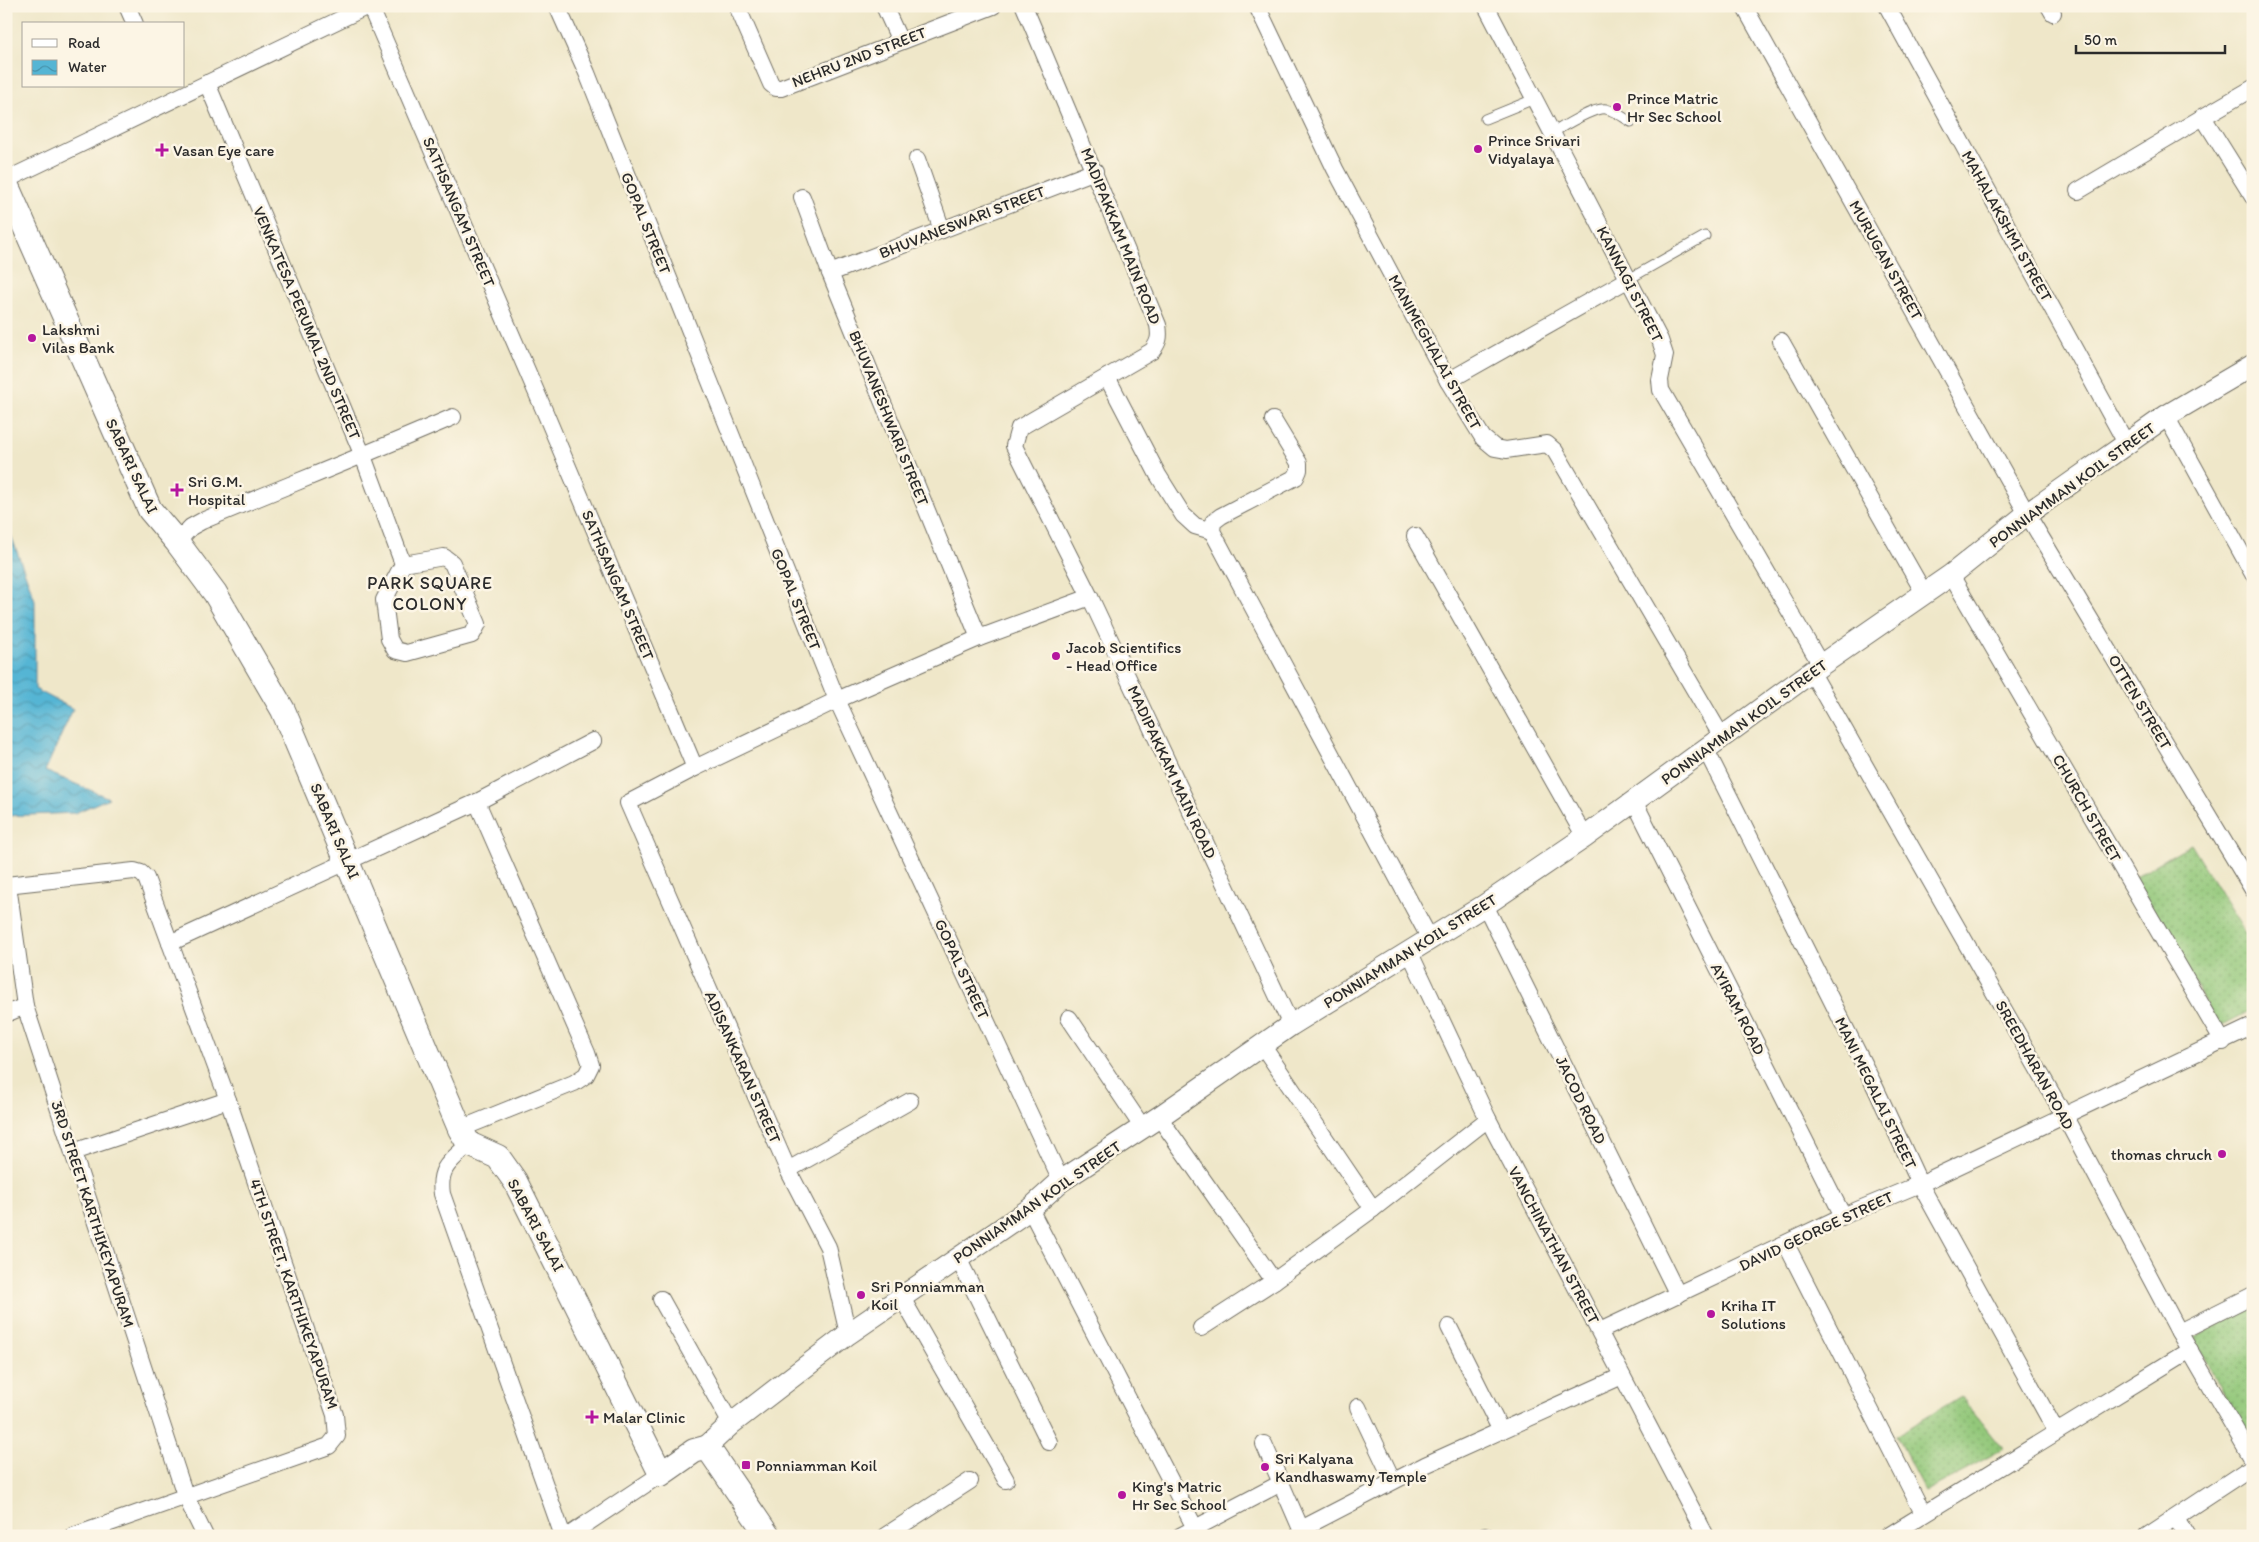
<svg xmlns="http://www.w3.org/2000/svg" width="2259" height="1542" viewBox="0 0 2259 1542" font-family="Itim,sans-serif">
  <defs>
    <pattern id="grass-dots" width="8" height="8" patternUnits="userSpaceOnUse" patternTransform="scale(1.25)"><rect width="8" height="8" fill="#93c87a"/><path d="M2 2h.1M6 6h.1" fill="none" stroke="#78a364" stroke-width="1.8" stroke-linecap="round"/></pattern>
    <pattern id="water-waves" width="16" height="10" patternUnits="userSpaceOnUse" patternTransform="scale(1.25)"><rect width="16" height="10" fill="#55b5d4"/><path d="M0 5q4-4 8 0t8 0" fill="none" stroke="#4793ac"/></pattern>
  </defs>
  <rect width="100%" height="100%" fill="#fcf5e5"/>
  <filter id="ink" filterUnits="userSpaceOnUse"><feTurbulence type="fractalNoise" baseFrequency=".02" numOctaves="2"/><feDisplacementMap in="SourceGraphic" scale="10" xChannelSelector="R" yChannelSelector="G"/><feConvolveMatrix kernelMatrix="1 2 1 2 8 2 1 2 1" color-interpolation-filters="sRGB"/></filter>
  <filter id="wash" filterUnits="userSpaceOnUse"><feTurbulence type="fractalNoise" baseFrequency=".0096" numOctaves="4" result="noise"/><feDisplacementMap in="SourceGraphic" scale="20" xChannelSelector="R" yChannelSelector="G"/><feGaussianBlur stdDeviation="1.12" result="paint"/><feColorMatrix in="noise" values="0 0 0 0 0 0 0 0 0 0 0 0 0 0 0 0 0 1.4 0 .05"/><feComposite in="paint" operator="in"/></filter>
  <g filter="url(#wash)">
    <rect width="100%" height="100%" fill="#efe7c9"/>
    <!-- grass -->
    <g fill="url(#grass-dots)" stroke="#5f7a52">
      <polygon points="2191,844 2253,946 2253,1009 2219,1027 2133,878"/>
      <polygon points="2253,1308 2253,1443 2251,1445 2193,1337"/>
      <polygon points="1961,1396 2003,1449 1925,1492 1896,1436"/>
    </g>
    <!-- water -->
    <polygon fill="url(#water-waves)" stroke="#407080" points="6,522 35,600 35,689 73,709 45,771 109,798 75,813 6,816"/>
  </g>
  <g filter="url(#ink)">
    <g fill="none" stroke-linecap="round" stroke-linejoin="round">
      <defs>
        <g id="service">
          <polyline points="1485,119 1534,99"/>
          <path d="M1552,133C1564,126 1594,107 1606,109C1615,111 1623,117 1631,122"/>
          <polyline points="1629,279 1705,236"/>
        </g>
        <g id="minor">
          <polyline points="127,6 135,24"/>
          <polyline points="370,6 544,410 695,768 837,700 979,638 1090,597"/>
          <polyline points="557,6 587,73 837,700 1061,1181"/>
          <polyline points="737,6 771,84 776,88 781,88 993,6"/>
          <polyline points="884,6 900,41"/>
          <path d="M1024,6L1158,325C1160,337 1159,342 1152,351L1019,428L1014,446L1090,597L1291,1025"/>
          <polyline points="1257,6 1335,169 1448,381 1483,438 1495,448 1506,450 1547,444 1555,451 1722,737"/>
          <polyline points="1486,6 1660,340 1665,355 1660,380 1661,390 1821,665"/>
          <polyline points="1744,6 2027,514 2253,890"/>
          <polyline points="1887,6 2127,445"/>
          <polyline points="2049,6 2053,13"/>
          <polyline points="207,83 363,456 403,564 444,557 452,563 478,624 472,635 407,653 395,650 389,639 384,600 403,564"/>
          <polyline points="2253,88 2203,117 2253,197"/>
          <polyline points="917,159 942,230"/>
          <polyline points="6,180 368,6"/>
          <polyline points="2078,191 2203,117"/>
          <polyline points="802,197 830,273 979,638"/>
          <polyline points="830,273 1095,171"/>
          <polyline points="1781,341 1924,593"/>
          <polyline points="1107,377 1158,475 1183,515 1195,526 1212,531"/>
          <polyline points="1448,381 1629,279"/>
          <polyline points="2166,416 2253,574"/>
          <polyline points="1273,420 1299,463 1299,470 1296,477 1221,516 1213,522 1212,531 1430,939"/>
          <polyline points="1415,536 1585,837"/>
          <path d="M177,542L191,527L202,521C286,486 370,453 453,417"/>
          <polyline points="1951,575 2223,1042"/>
          <polyline points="1812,673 2064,1115 2179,1332 2253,1460"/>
          <polyline points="1706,750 1876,1089 1920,1184 2056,1431"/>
          <polyline points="695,768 628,803 788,1170 828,1247 848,1334"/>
          <polyline points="1634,801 1843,1216"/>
          <polyline points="6,885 134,871 141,873 146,878 228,1100 335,1415 337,1436 329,1446 73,1536"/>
          <polyline points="8,885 25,1006 185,1495 205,1536"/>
          <polyline points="1485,905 1678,1295"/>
          <polyline points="170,943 477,802 593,741"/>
          <polyline points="1409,951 1488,1119 1706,1536"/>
          <polyline points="6,1014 25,1006"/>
          <polyline points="1069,1018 1143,1128"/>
          <polyline points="1262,1045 1373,1209"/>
          <polyline points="1159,1117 1274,1281 1373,1209 1488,1119"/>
          <polyline points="460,1129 574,1083 586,1075 591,1065 587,1053 477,802"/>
          <path d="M469,1144C451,1161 438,1167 442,1194L563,1536"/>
          <polyline points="73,1152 228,1100"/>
          <polyline points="788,1170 910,1101"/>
          <polyline points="1030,1209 1195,1528"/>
          <polyline points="1786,1244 1923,1513"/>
          <polyline points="958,1258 1049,1442"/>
          <polyline points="902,1298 1006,1480"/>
          <polyline points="661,1299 731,1424"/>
          <polyline points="1449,1327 1501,1431"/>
          <polyline points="1201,1328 1274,1281"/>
          <polyline points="1600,1331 1843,1216 1920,1184 2253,1026"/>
          <polyline points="2179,1332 2253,1295"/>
          <polyline points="1358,1407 1393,1481"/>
          <polyline points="1264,1444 1304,1536"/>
          <polyline points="2176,1518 2187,1536"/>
          <polyline points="1301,1529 1425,1465 1622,1376"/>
          <polyline points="1485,1535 1485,1536"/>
          <polyline points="568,1536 661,1474"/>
          <polyline points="885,1536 970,1481"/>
          <polyline points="1180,1536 1281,1483"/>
          <polyline points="1888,1536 2190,1350"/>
          <polyline points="2147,1536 2253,1466"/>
        </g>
        <polyline id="tertiary" points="705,1448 731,1424 848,1334 1030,1209 1061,1181 1159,1117 1291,1025 1485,905 1585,837 1821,665 1951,575 2027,514 2166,416 2253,365"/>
        <polyline id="secondary" points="6,184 150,510 177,542 215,593 283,710 460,1129 469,1144 498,1157 515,1181 661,1474 694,1451 705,1448 710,1451 768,1536"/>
      </defs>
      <!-- service casing -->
      <use href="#service" stroke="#706d62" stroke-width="11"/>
      <!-- minor casing -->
      <use href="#minor" stroke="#706d62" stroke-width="18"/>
      <!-- tertiary casing -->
      <use href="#tertiary" stroke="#706d62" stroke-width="23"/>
      <!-- secondary casing -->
      <use href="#secondary" stroke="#706d62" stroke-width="26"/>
      <!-- service -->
      <use href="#service" stroke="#fff" stroke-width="9"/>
      <!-- minor -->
      <use href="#minor" stroke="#fff" stroke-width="16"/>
      <!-- tertiary -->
      <use href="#tertiary" stroke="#fff" stroke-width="21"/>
      <!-- secondary -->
      <use href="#secondary" stroke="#fff" stroke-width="24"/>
    </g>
  </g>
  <!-- markers -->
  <g fill="#b5179e" stroke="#fcf5e5" stroke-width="2">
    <circle cx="1617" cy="107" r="5"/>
    <circle cx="1478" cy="149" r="5"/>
    <path d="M159.5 142.5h5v5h5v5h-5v5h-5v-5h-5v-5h5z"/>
    <circle cx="32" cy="338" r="5"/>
    <path d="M174.5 482.5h5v5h5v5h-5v5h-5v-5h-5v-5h5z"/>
    <circle cx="1056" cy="656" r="5"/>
    <circle cx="2222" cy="1154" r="5"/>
    <circle cx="861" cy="1295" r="5"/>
    <circle cx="1711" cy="1314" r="5"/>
    <path d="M589.5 1409.5h5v5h5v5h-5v5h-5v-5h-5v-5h5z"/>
    <rect x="741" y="1460" width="10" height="10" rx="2.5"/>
    <circle cx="1265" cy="1467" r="5"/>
    <circle cx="1122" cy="1495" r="5"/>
  </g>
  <g text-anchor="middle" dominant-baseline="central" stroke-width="5" stroke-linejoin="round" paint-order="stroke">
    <!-- street labels -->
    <g font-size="16" fill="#2b2b2b" stroke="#fcf5e5">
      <text transform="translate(859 57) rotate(-21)">NEHRU 2ND STREET</text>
      <text transform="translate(459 212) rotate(67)">SATHSANGAM STREET</text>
      <text transform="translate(962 222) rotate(-21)">BHUVANESWARI STREET</text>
      <text transform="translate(646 223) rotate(68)">GOPAL STREET</text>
      <text transform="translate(2007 226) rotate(61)">MAHALAKSHMI STREET</text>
      <text transform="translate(1121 236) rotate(68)">MADIPAKKAM MAIN ROAD</text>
      <text transform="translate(1886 260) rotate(61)">MURUGAN STREET</text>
      <text transform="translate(1630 284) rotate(63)">KANNAGI STREET</text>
      <text transform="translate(307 323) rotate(67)">VENKATESA PERUMAL 2ND STREET</text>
      <text transform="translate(1435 352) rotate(61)">MANIMEGHALAI STREET</text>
      <text transform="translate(889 418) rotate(68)">BHUVANESHWARI STREET</text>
      <text transform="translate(132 466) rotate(65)">SABARI SALAI</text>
      <text transform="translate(2072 485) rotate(-36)">PONNIAMMAN KOIL STREET</text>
      <text transform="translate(618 585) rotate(67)">SATHSANGAM STREET</text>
      <text transform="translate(796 599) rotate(68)">GOPAL STREET</text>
      <text transform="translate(2140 702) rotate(59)">OTTEN STREET</text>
      <text transform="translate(1744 722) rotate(-36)">PONNIAMMAN KOIL STREET</text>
      <text transform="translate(1172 772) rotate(65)">MADIPAKKAM MAIN ROAD</text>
      <text transform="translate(2087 808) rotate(60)">CHURCH STREET</text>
      <text transform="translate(335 831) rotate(67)">SABARI SALAI</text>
      <text transform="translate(1410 951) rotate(-32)">PONNIAMMAN KOIL STREET</text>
      <text transform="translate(962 969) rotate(65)">GOPAL STREET</text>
      <text transform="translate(1738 1009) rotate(63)">AYIRAM ROAD</text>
      <text transform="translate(2035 1065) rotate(61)">SREEDHARAN ROAD</text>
      <text transform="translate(743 1067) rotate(66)">ADISANKARAN STREET</text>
      <text transform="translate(1876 1093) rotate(64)">MANI MEGALAI STREET</text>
      <text transform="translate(1581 1100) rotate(64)">JACOD ROAD</text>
      <text transform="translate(1037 1202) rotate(-35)">PONNIAMMAN KOIL STREET</text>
      <text transform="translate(93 1214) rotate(72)">3RD STREET KARTHIKEYAPURAM</text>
      <text transform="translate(536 1225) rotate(62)">SABARI SALAI</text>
      <text transform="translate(1816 1231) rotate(-25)">DAVID GEORGE STREET</text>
      <text transform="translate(1554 1245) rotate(62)">VANCHINATHAN STREET</text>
      <text transform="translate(294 1294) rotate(71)">4TH STREET, KARTHIKEYAPURAM</text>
    </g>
    <!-- poi labels -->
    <g font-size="16" fill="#2b2b2b" stroke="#fcf5e5" text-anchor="start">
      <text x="1627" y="98">Prince Matric<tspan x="1627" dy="18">Hr Sec School</tspan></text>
      <text x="1488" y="140">Prince Srivari<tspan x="1488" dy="18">Vidyalaya</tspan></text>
      <text x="173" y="150">Vasan Eye care</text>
      <text x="42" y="329">Lakshmi<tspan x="42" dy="18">Vilas Bank</tspan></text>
      <text x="188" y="481">Sri G.M.<tspan x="188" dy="18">Hospital</tspan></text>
      <text x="1066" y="647">Jacob Scientifics<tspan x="1066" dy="18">- Head Office</tspan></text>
      <text x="2212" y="1154" text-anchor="end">thomas chruch</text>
      <text x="871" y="1286">Sri Ponniamman<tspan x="871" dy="18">Koil</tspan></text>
      <text x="1721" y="1305">Kriha IT<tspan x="1721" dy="18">Solutions</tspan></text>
      <text x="603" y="1417">Malar Clinic</text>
      <text x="1275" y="1458">Sri Kalyana<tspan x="1275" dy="18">Kandhaswamy Temple</tspan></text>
      <text x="756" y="1465">Ponniamman Koil</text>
      <text x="1132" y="1486">King's Matric<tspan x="1132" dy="18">Hr Sec School</tspan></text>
    </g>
    <!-- neighbourhood labels -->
    <g font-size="18" letter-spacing="1" fill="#2b2b2b" stroke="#fcf5e5">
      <text x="430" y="583">PARK SQUARE<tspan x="430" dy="21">COLONY</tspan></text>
    </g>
  </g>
  <!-- margin -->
  <rect width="2259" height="1542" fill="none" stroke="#fcf5e5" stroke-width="25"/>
  <!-- legend -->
  <rect x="22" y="22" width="162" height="65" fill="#fcf5e5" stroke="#a8a49b"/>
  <rect x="32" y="39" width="25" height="8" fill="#ffffff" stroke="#a8a49b"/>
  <text x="68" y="48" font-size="15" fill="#2b2b2b">Road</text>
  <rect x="32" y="60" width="25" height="15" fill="url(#water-waves)" stroke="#a8a49b"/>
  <text x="68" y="72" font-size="15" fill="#2b2b2b">Water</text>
  <!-- scale -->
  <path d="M2076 45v8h149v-8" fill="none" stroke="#2b2b2b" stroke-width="2.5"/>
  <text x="2084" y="45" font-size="15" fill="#2b2b2b" stroke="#fcf5e5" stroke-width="4" paint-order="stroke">50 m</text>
</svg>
